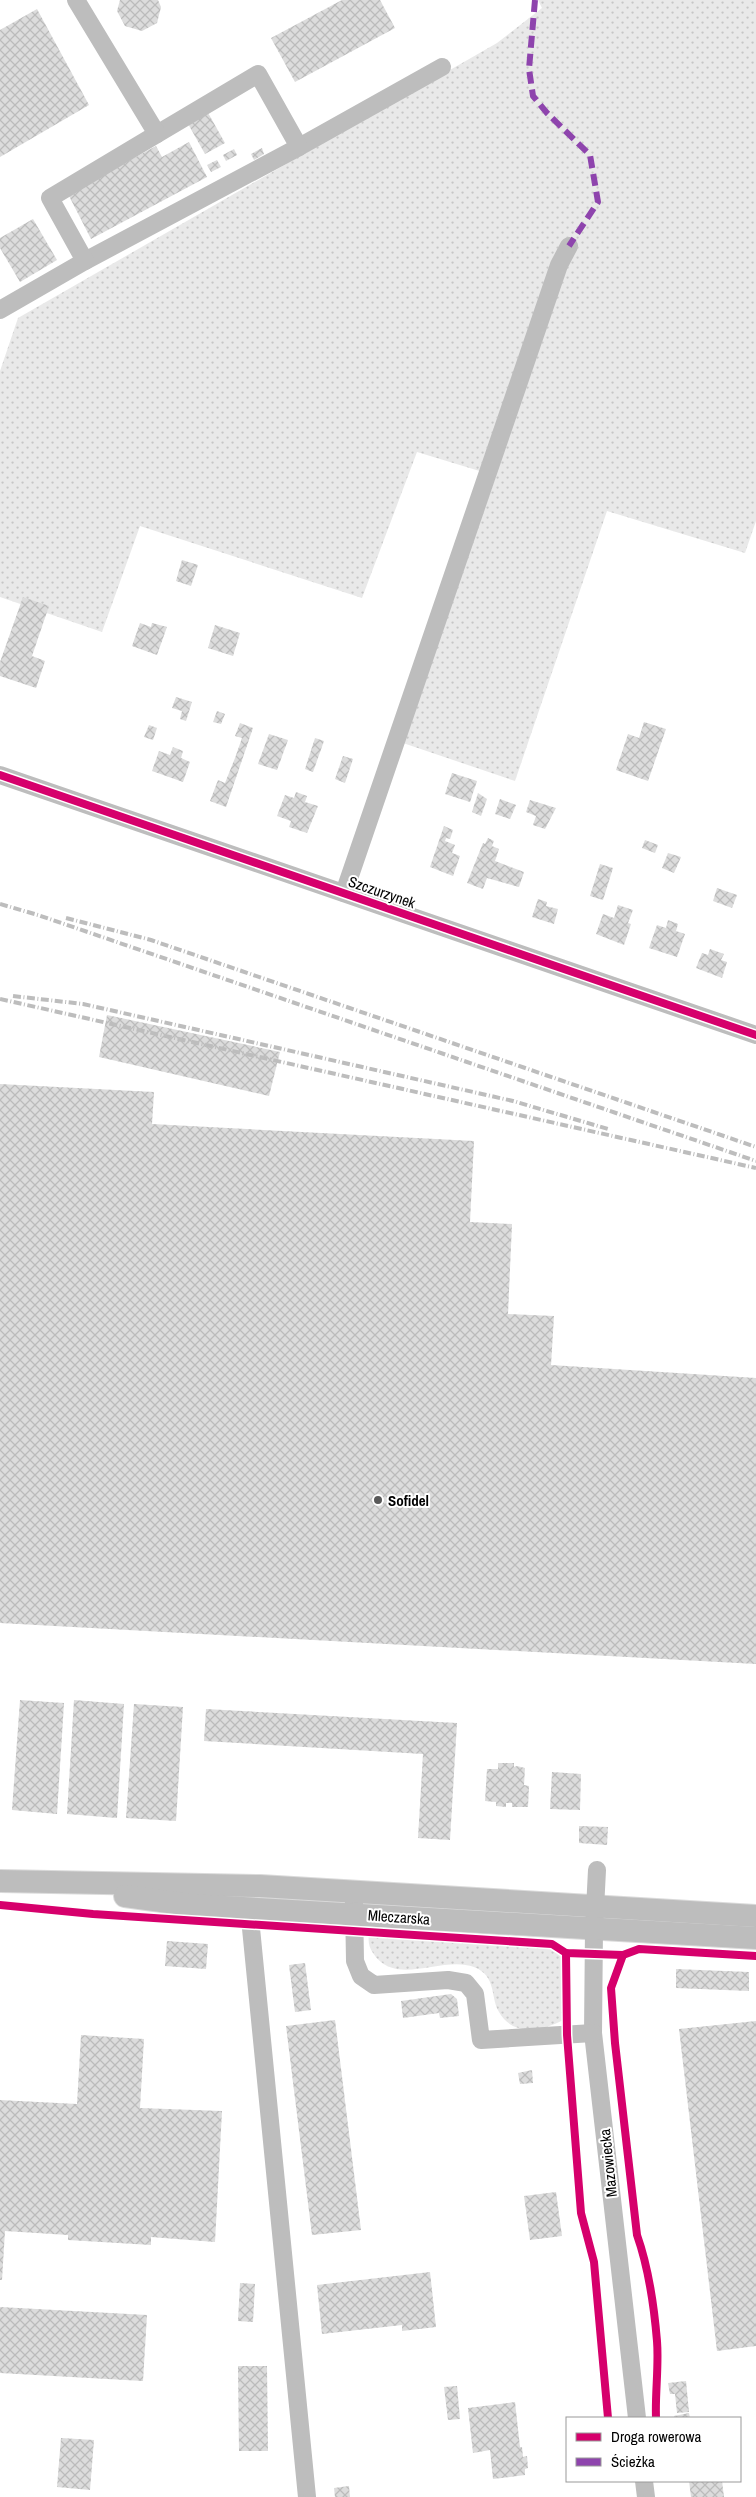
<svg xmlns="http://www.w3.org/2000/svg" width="756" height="2497" viewBox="0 0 756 2497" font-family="'Archivo Narrow',sans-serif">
  <defs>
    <pattern id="grass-dots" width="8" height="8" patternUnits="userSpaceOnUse" patternTransform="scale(1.25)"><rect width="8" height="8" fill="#e9e9e9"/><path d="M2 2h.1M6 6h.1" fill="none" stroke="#c6c6c6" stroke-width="1.8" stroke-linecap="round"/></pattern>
    <pattern id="building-cross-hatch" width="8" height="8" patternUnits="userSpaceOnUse" patternTransform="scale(1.25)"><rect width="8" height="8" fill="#dcdcdc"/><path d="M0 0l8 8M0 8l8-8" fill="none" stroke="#bbb"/></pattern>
  </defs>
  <rect width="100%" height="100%" fill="#fff"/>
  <!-- grass -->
  <g fill="url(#grass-dots)">
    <polygon points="538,0 756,0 756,521 745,553 607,511 515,781 403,743 496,476 417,452 362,598 140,526 102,632 0,597 0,371 18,318 497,43 542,8"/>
    <path d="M369,1935L554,1949L561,1955L563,2020C543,2031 513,2037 499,2012C490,1997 497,1976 474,1967C442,1955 395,1988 373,1953C369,1947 368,1942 369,1935Z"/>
  </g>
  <!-- building -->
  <g fill="url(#building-cross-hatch)">
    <polygon points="120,0 158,0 161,7 157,23 142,31 125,26 117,11"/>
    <polygon points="342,0 380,0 395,28 295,82 271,38"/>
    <polygon points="37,9 89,105 0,157 0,30"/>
    <polygon points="207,111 225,143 205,154 187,122"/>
    <polygon points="189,142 207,177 91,239 68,194 156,146 162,157"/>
    <polygon points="262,148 264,154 254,160 251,154"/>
    <polygon points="234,149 237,155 226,161 223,155"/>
    <polygon points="217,160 221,167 211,172 207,165"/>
    <polygon points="33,219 57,260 20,282 0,248 0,238"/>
    <polygon points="182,560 198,565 191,586 176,581"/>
    <polygon points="23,597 49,606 32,656 45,661 36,688 0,676 0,662"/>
    <polygon points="140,623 151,627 152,623 167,627 157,655 132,646"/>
    <polygon points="215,625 240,633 233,656 208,648"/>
    <polygon points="176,697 192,702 186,721 180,719 182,711 172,708"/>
    <polygon points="217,711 225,714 221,724 213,722"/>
    <polygon points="644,722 666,729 648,781 616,770 628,734 639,738"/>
    <polygon points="240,723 253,728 226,807 210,801 218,780 225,783 235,758 242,738 235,736"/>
    <polygon points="149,725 157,728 153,740 144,737"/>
    <polygon points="269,734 288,740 277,770 258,764"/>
    <polygon points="315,738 324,741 313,772 305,769"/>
    <polygon points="173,747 183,751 181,758 190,762 183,782 152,771 159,751 170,755"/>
    <polygon points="343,756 353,759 345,783 335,779"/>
    <polygon points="452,773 477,781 470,802 445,794"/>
    <polygon points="296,792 307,796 305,802 318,806 307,833 289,827 291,821 277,816 285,795 294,798"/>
    <polygon points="478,793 487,799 481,816 472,812"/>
    <polygon points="500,799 516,805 510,819 495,814"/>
    <polygon points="530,800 556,808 545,829 533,825 536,816 526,812"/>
    <polygon points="444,826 453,830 450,839 446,838 445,841 455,845 452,853 460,856 453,876 430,867"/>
    <polygon points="488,838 494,841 492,846 499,849 495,861 524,872 519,887 487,878 483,889 467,883 483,843 485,844"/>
    <polygon points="645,840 658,845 655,853 642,848"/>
    <polygon points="668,853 681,857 674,873 662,868"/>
    <polygon points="600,864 613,868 603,900 590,896"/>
    <polygon points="717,888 737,895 732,908 713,901"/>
    <polygon points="538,899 547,902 546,906 558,909 554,924 532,917"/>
    <polygon points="618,905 633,910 628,923 631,924 624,945 596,934 603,914 614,918"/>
    <polygon points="668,920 678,924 676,931 685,934 677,957 649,948 657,925 666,928"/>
    <polygon points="710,949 724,954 721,960 727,962 722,978 696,968 702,953 708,955"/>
    <polygon points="107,1015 280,1052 269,1096 99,1057"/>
    <polygon points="0,1084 154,1092 152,1124 474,1141 470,1222 512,1224 508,1314 554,1316 551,1365 756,1378 756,1664 0,1623"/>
    <polygon points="20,1700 64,1703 57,1814 12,1810"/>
    <polygon points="74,1700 124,1704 117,1818 67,1814"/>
    <polygon points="134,1704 183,1707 176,1821 126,1818"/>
    <polygon points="206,1709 457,1723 450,1840 418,1838 423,1754 204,1741"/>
    <polygon points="498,1763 514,1763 514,1767 517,1766 525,1768 524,1785 529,1786 528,1807 512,1807 512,1803 506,1803 506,1807 496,1806 496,1802 485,1801 487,1769 498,1769"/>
    <polygon points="552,1772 581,1774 580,1810 550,1809"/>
    <polygon points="579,1826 608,1827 607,1845 579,1843"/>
    <polygon points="167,1941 208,1944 206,1969 165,1966"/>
    <polygon points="305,1963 311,2010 295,2012 289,1965"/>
    <polygon points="676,1969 749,1972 749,1991 676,1988"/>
    <polygon points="451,1994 457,1999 459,2016 440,2018 439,2013 403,2018 401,2001"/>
    <polygon points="335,2020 361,2230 312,2235 286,2026"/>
    <polygon points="756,2021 756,2346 717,2351 679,2029"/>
    <polygon points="81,2035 144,2039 140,2108 222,2111 215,2242 151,2237 151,2245 68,2240 68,2235 5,2231 2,2280 0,2280 0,2100 77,2104"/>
    <polygon points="532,2070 533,2083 520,2084 518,2073"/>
    <polygon points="556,2192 562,2236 530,2240 524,2196"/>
    <polygon points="430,2272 436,2327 402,2331 402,2325 322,2334 317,2285"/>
    <polygon points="240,2283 255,2284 253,2322 238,2321"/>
    <polygon points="0,2307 147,2315 143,2381 0,2373"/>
    <polygon points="238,2366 267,2366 268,2451 239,2451"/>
    <polygon points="686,2381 689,2412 677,2413 675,2394 670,2394 668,2383"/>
    <polygon points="457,2386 460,2419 448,2420 444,2387"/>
    <polygon points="515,2402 520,2447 522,2447 523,2457 527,2456 528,2468 525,2469 525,2475 493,2479 490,2450 473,2453 468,2408"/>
    <polygon points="689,2413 690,2418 675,2418 674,2416"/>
    <polygon points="61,2438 94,2440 90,2490 57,2487"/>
    <polygon points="689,2481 722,2481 724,2497 691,2497"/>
    <polygon points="349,2486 350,2497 335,2497 334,2488"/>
  </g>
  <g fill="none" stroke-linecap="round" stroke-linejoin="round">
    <defs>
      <g id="major">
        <polyline points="0,1881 260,1886 756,1916"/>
        <polyline points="125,1896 190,1905 756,1938"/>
      </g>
    </defs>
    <!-- major casing -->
    <use href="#major" stroke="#dbdbdb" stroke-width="24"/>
    <!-- minor -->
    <g stroke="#bdbdbd" stroke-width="18">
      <polyline points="299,147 442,67"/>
      <polyline points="85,261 299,147 258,74 157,134"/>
      <polyline points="0,310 85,261 50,198 157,134 76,0"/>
      <polyline points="0,775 756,1035"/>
      <polyline points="344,893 559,265 569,246"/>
      <polyline points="597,1870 594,1929 593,2033 637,2418"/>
      <polyline points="354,1902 355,1961 361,1976 374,1985 448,1980 466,1983 475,1994 481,2040 593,2033"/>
      <polyline points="249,1908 307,2497"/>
      <polyline points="644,2481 646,2497"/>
    </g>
    <!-- major -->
    <use href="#major" stroke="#bdbdbd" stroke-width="22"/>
    <!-- rail -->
    <g stroke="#bdbdbd" stroke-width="4" stroke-dasharray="8 2.5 1 2.5" stroke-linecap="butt">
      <polyline points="0,904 38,915 756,1161"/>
      <polyline points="66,918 151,940 756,1147"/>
      <polyline points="13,996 83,1004 513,1101 608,1129"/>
      <polyline points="0,999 756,1168"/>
    </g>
    <!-- quiet -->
    <polyline stroke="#8e44ad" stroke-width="6" stroke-dasharray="12 6" stroke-linecap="butt" points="535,0 529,69 533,96 547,113 590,155 598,202 569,246"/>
    <defs>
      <g id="cycleway">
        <polyline points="0,775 756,1035"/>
        <polyline points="0,1905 93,1914 552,1944 566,1953 623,1955 639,1949 756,1956"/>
        <polyline points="566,1953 567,2035 581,2213 594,2262 608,2418"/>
        <path d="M623,1955L611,1988L615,2043L637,2235C649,2269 654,2305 657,2341C659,2366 655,2393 656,2418"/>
      </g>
    </defs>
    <!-- cycleway casing -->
    <use href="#cycleway" stroke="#fff" stroke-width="11"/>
    <!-- cycleway -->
    <use href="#cycleway" stroke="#d6006c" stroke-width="8"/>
  </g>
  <!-- markers -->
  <circle fill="#595959" stroke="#fff" stroke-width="2" cx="378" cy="1500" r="5"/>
  <g text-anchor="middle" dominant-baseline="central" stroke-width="4" stroke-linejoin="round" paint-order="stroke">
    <!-- street labels -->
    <g font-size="15" fill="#000" stroke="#fff">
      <text transform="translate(382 892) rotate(19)">Szczurzynek</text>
      <text transform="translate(399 1917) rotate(4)">Mleczarska</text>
      <text transform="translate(608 2163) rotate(-96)">Mazowiecka</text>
    </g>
    <!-- poi labels -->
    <g font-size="15" font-weight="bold" fill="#000" stroke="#fff" text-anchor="start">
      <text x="388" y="1500">Sofidel</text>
    </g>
  </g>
  <!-- legend -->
  <rect x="566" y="2417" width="175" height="65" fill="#ffffff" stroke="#999999"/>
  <rect x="576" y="2433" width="25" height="8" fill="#d6006c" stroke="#999999"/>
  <text x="611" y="2442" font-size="15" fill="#000000">Droga rowerowa</text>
  <rect x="576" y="2458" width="25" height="8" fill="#8e44ad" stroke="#999999"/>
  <text x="611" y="2467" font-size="15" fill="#000000">Ścieżka</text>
</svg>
